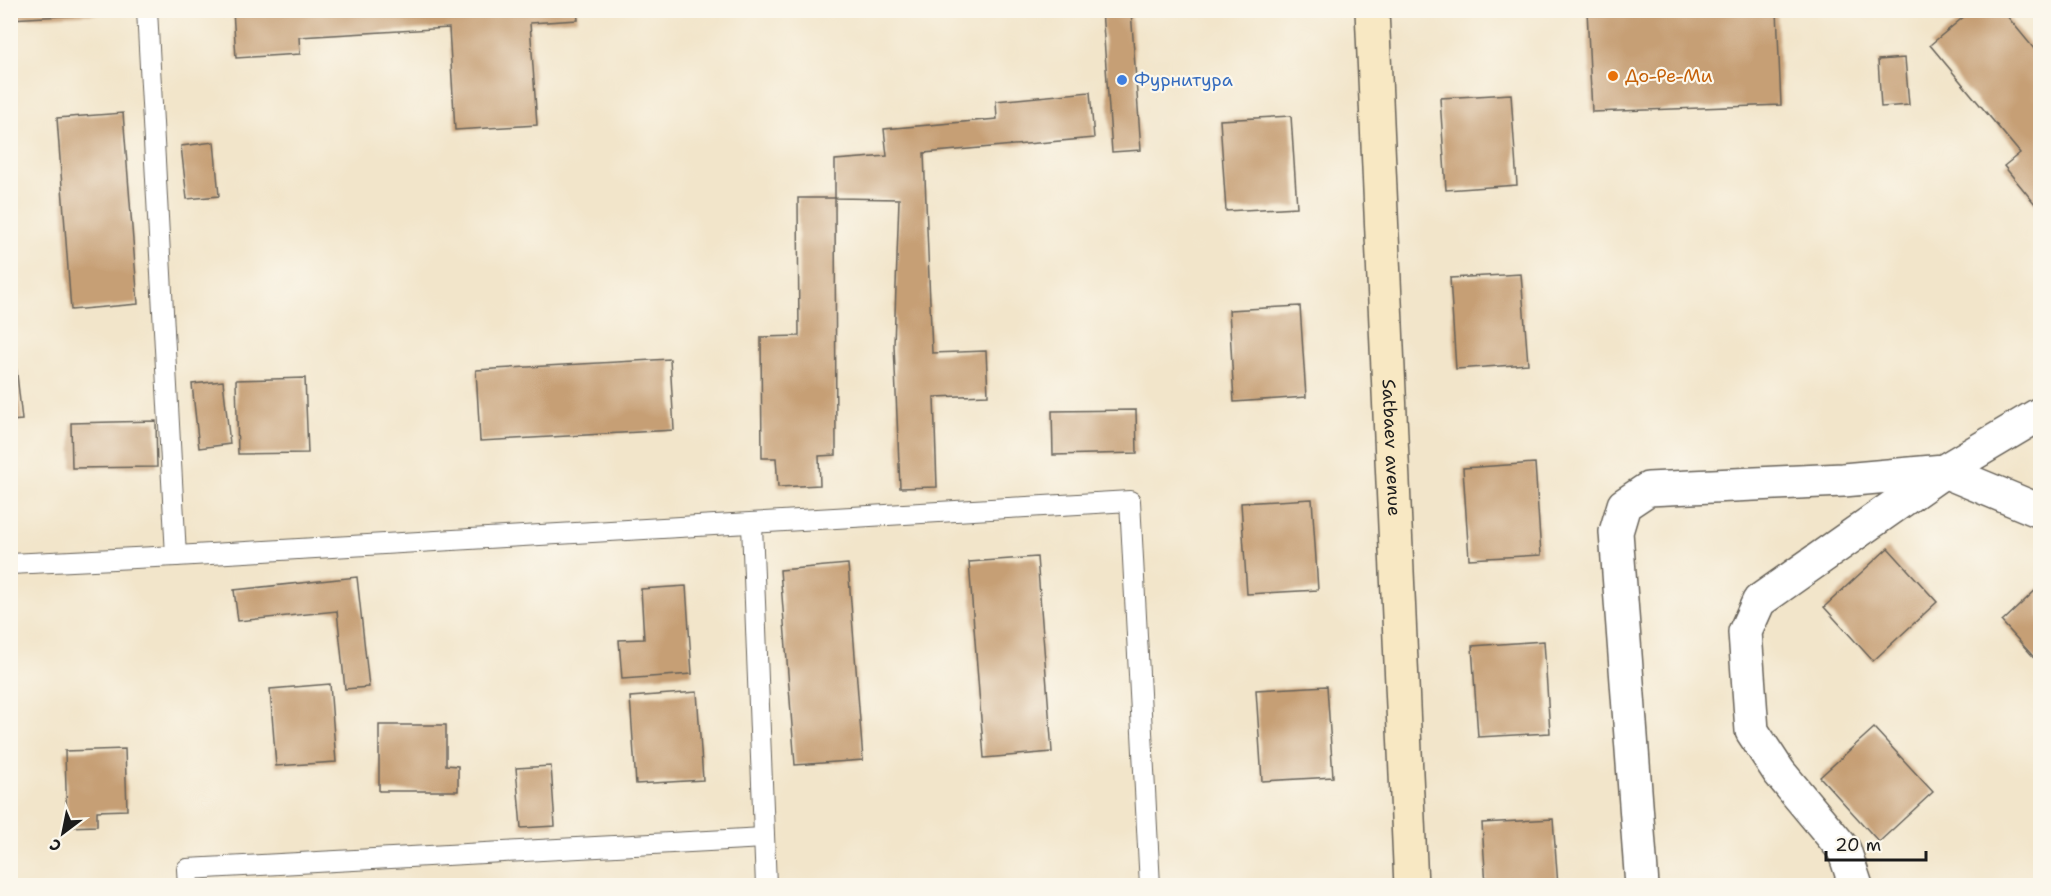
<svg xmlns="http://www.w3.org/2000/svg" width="2051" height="896" viewBox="0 0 2051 896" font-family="'Shantell Sans',sans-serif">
  <rect width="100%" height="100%" fill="#fbf7ec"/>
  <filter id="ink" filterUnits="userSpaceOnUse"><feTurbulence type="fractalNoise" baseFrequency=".0167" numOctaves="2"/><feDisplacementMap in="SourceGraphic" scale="12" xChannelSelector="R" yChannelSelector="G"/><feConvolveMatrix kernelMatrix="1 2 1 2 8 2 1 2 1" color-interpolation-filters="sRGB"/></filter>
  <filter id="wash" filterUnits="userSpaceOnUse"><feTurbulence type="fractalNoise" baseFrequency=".008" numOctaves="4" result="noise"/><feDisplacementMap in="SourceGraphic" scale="24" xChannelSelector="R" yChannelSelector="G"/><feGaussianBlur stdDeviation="1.35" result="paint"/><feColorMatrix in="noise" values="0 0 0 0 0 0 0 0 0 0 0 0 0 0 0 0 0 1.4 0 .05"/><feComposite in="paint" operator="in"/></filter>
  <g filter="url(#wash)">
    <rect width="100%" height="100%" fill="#f2e5ca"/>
    <g id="blocks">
      <!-- building -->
      <g fill="#c69f75">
        <polygon points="10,10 116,10 116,13 10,19"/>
        <polygon points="233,10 577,10 578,20 530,23 537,125 455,130 449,28 299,37 300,54 236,58"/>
        <polygon points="1102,10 1131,10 1141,150 1112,152"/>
        <polygon points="1587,10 1777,10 1781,105 1592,112"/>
        <polygon points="1972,10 2002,10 2040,56 2040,210 2004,166 2020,153 1930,45"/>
        <polygon points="1905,58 1909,105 1881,107 1878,60"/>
        <polygon points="1090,92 1094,138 924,153 932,353 986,351 988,395 934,397 937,487 900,488 894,345 899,199 835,198 835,160 887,156 884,129 997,119 996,101"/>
        <polygon points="1511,94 1517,185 1446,190 1440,98"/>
        <polygon points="123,113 138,304 71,310 57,118"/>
        <polygon points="1291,116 1297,207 1226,211 1220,120"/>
        <polygon points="214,142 219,196 187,199 181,146"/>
        <polygon points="798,198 835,198 836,455 819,456 820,485 778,487 776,458 762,458 761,337 799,336"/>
        <polygon points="1521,274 1528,364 1456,369 1450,278"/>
        <polygon points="1300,306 1306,397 1234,402 1229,310"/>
        <polygon points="15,356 22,420 10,421 10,357"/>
        <polygon points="670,359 674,430 480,441 476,370"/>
        <polygon points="305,378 308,453 238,454 236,380"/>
        <polygon points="223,381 230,444 199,448 192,384"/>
        <polygon points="1136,410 1137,453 1053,455 1052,411"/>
        <polygon points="156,421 157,467 72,468 71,423"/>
        <polygon points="1535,463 1541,555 1469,559 1463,468"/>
        <polygon points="1312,499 1318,590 1247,594 1241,503"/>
        <polygon points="1888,548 1937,602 1873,661 1824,607"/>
        <polygon points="1037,557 1052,752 984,758 969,562"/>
        <polygon points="848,564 863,760 795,765 780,570"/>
        <polygon points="357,577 369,687 345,689 337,611 238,621 234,590"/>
        <polygon points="686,586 692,674 622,679 619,640 644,639 641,589"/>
        <polygon points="2040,586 2040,664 2002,622"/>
        <polygon points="1544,641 1550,733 1478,737 1472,646"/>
        <polygon points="330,684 336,762 276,766 270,689"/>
        <polygon points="1327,686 1333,777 1262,781 1256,690"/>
        <polygon points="697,692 703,780 636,784 630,697"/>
        <polygon points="379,725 446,725 446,765 458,766 458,791 379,791"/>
        <polygon points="1874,728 1933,792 1879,842 1820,777"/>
        <polygon points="125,749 127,810 97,811 97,826 67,827 65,751"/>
        <polygon points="551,766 555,826 521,828 516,768"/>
        <polygon points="1553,819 1558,886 1486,886 1482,823"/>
      </g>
    </g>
  </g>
  <g filter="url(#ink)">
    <use href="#blocks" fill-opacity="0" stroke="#676259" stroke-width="1.5"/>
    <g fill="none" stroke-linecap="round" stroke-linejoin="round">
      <defs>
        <g id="lane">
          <polyline points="752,525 766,886"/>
          <polyline points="176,556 1130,501 1150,886"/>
          <polyline points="10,564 176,556 147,10"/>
          <polyline points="188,886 187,869 764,838"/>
        </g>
        <g id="street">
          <polyline points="1642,886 1616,532 1624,505 1648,489 1843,480 1944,471 2040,414"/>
          <polyline points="1856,886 1844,850 1779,772 1752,731 1745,632 1759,601 1944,471 2040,511"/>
        </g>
        <g id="secondary">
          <path id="s1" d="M1372,10L1411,886"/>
        </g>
      </defs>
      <!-- lane casing -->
      <use href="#lane" stroke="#676259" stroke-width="22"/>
      <!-- street casing -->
      <use href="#street" stroke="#676259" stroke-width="36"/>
      <!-- secondary casing -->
      <use href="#secondary" stroke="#676259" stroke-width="36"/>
      <!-- lane -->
      <use href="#lane" stroke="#fff" stroke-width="20"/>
      <!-- street -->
      <use href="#street" stroke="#fff" stroke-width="33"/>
      <!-- secondary -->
      <use href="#secondary" stroke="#f8e8c3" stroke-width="33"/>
    </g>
  </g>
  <!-- markers -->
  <circle fill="#e8710a" stroke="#fbf7ec" stroke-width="2" cx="1613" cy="76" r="6"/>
  <circle fill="#3f7fe0" stroke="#fbf7ec" stroke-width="2" cx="1122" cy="80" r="6"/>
  <g text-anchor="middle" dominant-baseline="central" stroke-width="4.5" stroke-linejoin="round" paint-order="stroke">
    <!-- food labels -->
    <g font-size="18" fill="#c56008" stroke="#fbf7ec" text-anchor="start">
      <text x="1625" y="76">До-Ре-Ми</text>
    </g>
    <!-- shop labels -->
    <g font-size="18" fill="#366cbe" stroke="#fbf7ec" text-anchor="start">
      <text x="1134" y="80">Фурнитура</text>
    </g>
    <!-- street labels -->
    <g font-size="18" fill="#1c1c1c" stroke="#fbf7ec">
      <text stroke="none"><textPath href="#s1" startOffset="438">Satbaev avenue</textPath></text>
    </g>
  </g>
  <!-- margin -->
  <rect width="2051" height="896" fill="none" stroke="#fbf7ec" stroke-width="36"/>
  <!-- north arrow -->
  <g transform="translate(63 833) rotate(212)" stroke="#fbf7ec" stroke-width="4.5" paint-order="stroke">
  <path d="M0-4.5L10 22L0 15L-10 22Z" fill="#1c1c1c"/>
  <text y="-9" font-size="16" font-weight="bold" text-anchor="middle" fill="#1c1c1c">С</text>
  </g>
  <!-- scale -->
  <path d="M1826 851v9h100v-9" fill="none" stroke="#1c1c1c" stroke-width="3"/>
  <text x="1835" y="851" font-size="18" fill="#1c1c1c" stroke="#fbf7ec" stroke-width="4.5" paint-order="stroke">20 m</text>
</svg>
